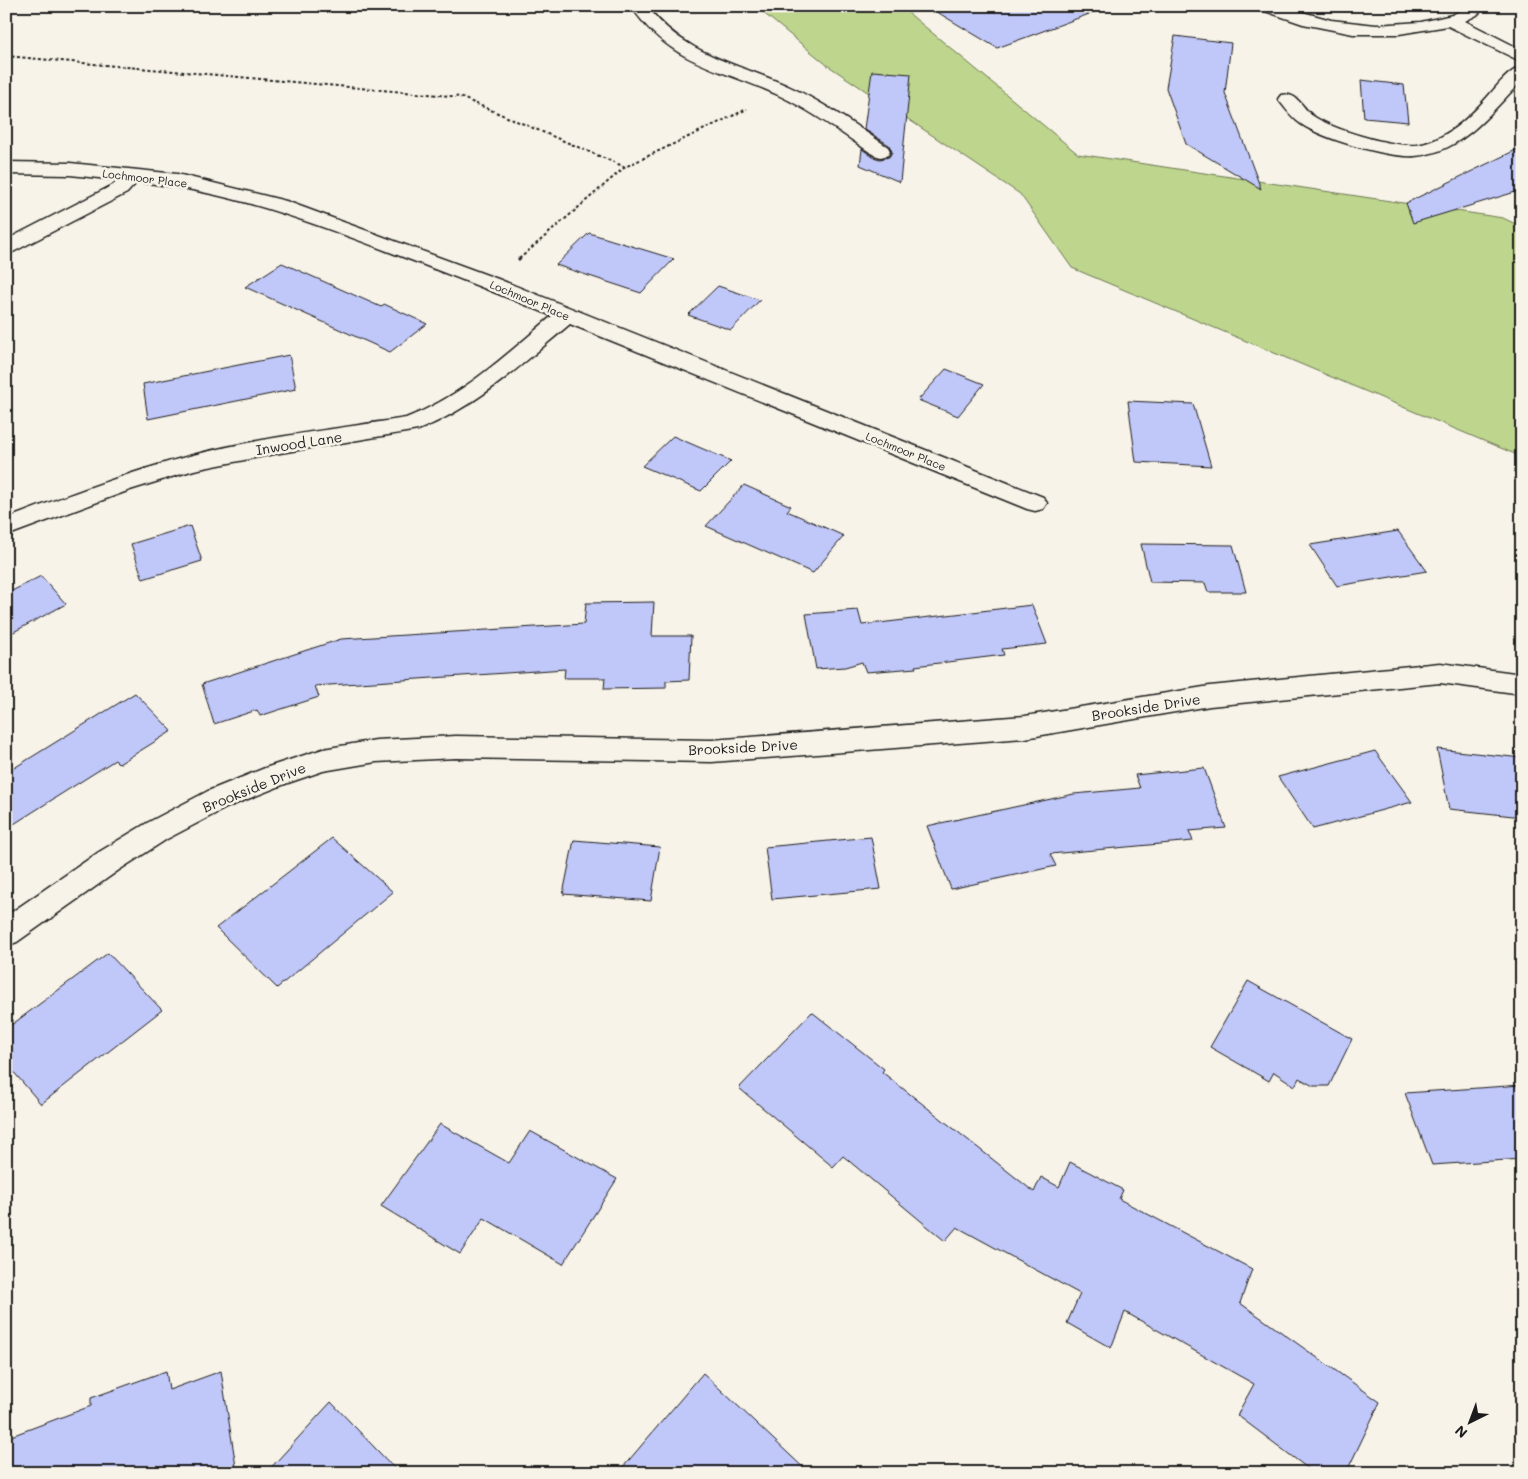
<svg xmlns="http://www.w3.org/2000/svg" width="1528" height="1479" viewBox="0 0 1528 1479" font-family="Mali,sans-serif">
  <rect width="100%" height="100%" fill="#f7f3e8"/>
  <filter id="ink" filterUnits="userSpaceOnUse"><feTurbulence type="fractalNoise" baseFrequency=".02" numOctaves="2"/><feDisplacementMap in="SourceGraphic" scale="10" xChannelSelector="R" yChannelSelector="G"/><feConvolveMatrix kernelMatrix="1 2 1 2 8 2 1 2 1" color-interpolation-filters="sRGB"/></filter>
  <g filter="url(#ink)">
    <!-- green -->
    <polygon fill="#bdd58c" stroke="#6c7854" points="755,6 900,6 1078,154 1503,218 1522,227 1522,457 1072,268 1020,194 827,65"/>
    <!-- building -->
    <g fill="#c0c7f9" stroke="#1c1c1c">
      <polygon points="927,6 1099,6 1100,10 997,48"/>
      <polygon points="1175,36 1231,43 1225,93 1261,189 1186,144 1166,88"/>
      <polygon points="872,71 911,74 900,182 860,165 862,149 873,157 880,159 889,157 892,152 889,145 864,129"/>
      <polygon points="1361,80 1404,85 1408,122 1364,118"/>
      <polygon points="1522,147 1522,190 1413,223 1406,203"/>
      <polygon points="589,233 674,259 641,293 556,265"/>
      <polygon points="282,263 381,307 384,304 427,324 390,352 245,287"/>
      <polygon points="718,286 760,300 731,330 688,315"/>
      <polygon points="289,355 296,389 148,419 143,384"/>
      <polygon points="946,369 984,384 958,416 918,400"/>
      <polygon points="1128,401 1193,404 1211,466 1136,462"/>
      <polygon points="673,436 731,461 701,491 642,466"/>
      <polygon points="744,485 791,506 787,511 844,536 813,573 706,526"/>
      <polygon points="190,526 202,561 143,579 131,544"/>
      <polygon points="1398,531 1427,571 1337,586 1310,545"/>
      <polygon points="1141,544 1233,545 1246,592 1208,592 1205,583 1150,582"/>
      <polygon points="41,576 66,604 6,636 6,594"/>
      <polygon points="654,602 652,636 691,636 689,680 666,681 666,688 604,689 605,678 564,678 565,669 315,686 319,697 260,716 257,710 214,724 202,684 341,639 584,624 586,603"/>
      <polygon points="1032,605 1047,644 1002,649 1004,655 915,666 916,668 866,672 862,662 845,667 816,669 806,614 858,610 862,625"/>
      <polygon points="135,693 172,731 119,764 115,760 6,829 6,773"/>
      <polygon points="1437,749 1522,758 1522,817 1449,809"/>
      <polygon points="1375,751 1412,802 1313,829 1278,777"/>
      <polygon points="1204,768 1226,828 1189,831 1193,841 1050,854 1056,866 951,889 927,826 1074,794 1140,788 1135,775"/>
      <polygon points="871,837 881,889 772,899 765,847"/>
      <polygon points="332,838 393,892 277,988 216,928"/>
      <polygon points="574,840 660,847 651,901 563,894"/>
      <polygon points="108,953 162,1010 41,1104 6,1063 6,1029"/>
      <polygon points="1248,981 1352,1039 1329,1086 1313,1086 1299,1078 1295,1086 1274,1072 1269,1081 1210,1047"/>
      <polygon points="812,1012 884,1069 882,1072 1034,1192 1041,1177 1059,1187 1070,1162 1123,1190 1119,1199 1252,1269 1240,1303 1380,1402 1346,1473 1314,1473 1237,1415 1254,1384 1125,1312 1111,1348 1067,1323 1080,1294 957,1227 945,1241 843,1156 833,1167 739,1088"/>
      <polygon points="1522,1085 1522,1159 1432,1165 1405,1093"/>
      <polygon points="440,1124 509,1163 530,1131 617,1179 563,1264 484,1218 460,1254 381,1206"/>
      <polygon points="166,1371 169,1390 221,1371 237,1473 6,1473 6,1438 91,1406 91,1398"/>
      <polygon points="703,1373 809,1473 618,1473"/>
      <polygon points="331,1402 399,1473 266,1473"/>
    </g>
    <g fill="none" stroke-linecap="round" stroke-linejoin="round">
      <defs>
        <g id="minor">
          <path d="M631,6H647C684,56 738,63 790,87C825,103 856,126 888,147L890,151L888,155L881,157L874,155C843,134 812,111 778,95C718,67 671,65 631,6Z"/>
          <polygon points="1257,6 1281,6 1331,20 1376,25 1421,22 1452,15 1469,6 1486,6 1477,15 1465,21 1522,50 1522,62 1448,26 1399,34 1353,34 1303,24 1259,9"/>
          <path d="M1522,67V81C1498,104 1478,132 1448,147C1438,152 1426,155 1415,156C1388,158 1323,139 1301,124C1292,118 1285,108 1278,99L1281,95C1297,91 1302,108 1313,116C1334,130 1391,147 1416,145C1445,142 1472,115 1490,94C1499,84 1509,70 1522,67Z"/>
          <path d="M6,162L70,163L177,174L286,201L498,279L1043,497L1047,503L1043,509L1035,511L1027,509L570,324C522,364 477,407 418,430L274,454L194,470L130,490L6,536V519C68,495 129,472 193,455C263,437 335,429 406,418C463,396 506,355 552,316C498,293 443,272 387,251C306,220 224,190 137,182L127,193L13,252L6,254V240L113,185L118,180L70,175L6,174Z"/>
          <polygon points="1440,663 1522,674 1522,694 1440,683 1210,706 1025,738 712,762 456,758 376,762 323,771 285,784 228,807 167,839 119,870 17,942 6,946 6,916 99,852 147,823 208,791 265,768 323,749 376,740 456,736 712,740 1025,716 1210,686"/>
        </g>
      </defs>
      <!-- minor casing -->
      <use href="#minor" stroke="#1c1c1c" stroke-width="3"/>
      <!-- path-far1 -->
      <g stroke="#1c1c1c" stroke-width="2" stroke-dasharray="3 2.5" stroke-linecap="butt">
        <polyline points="6,56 460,97 625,167"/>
        <polyline points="519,259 625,167 747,109"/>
      </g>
      <!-- path -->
      <polyline stroke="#1c1c1c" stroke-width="2.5" stroke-dasharray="4.5 3" stroke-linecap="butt" points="518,260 520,258"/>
      <!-- minor -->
      <use href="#minor" fill="#f7f3e8" fill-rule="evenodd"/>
    </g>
  </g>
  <g text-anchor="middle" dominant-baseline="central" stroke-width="5" stroke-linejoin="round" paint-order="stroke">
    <!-- far-street labels -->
    <g font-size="11" fill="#1c1c1c" stroke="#f7f3e8">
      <text transform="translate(145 178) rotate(7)">Lochmoor Place</text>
      <text transform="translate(530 300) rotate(23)">Lochmoor Place</text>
      <text transform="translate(906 451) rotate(22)">Lochmoor Place</text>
    </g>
    <!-- street labels -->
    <g font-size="14" fill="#1c1c1c" stroke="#f7f3e8">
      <text transform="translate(299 443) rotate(-9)">Inwood Lane</text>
      <text transform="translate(1146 707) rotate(-9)">Brookside Drive</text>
      <text transform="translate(743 747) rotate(-3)">Brookside Drive</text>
      <text transform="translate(254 787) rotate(-22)">Brookside Drive</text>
    </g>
  </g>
  <!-- margin -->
  <rect width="1528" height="1479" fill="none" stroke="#f7f3e8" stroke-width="25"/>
  <rect x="12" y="12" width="1503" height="1454" fill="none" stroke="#1c1c1c" stroke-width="2" filter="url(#ink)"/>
  <!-- north arrow -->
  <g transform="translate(1470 1422) rotate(222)" stroke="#f7f3e8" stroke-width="4" paint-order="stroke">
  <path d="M0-4L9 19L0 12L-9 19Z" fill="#1c1c1c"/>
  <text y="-8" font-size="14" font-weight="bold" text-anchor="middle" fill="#1c1c1c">N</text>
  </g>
</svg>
